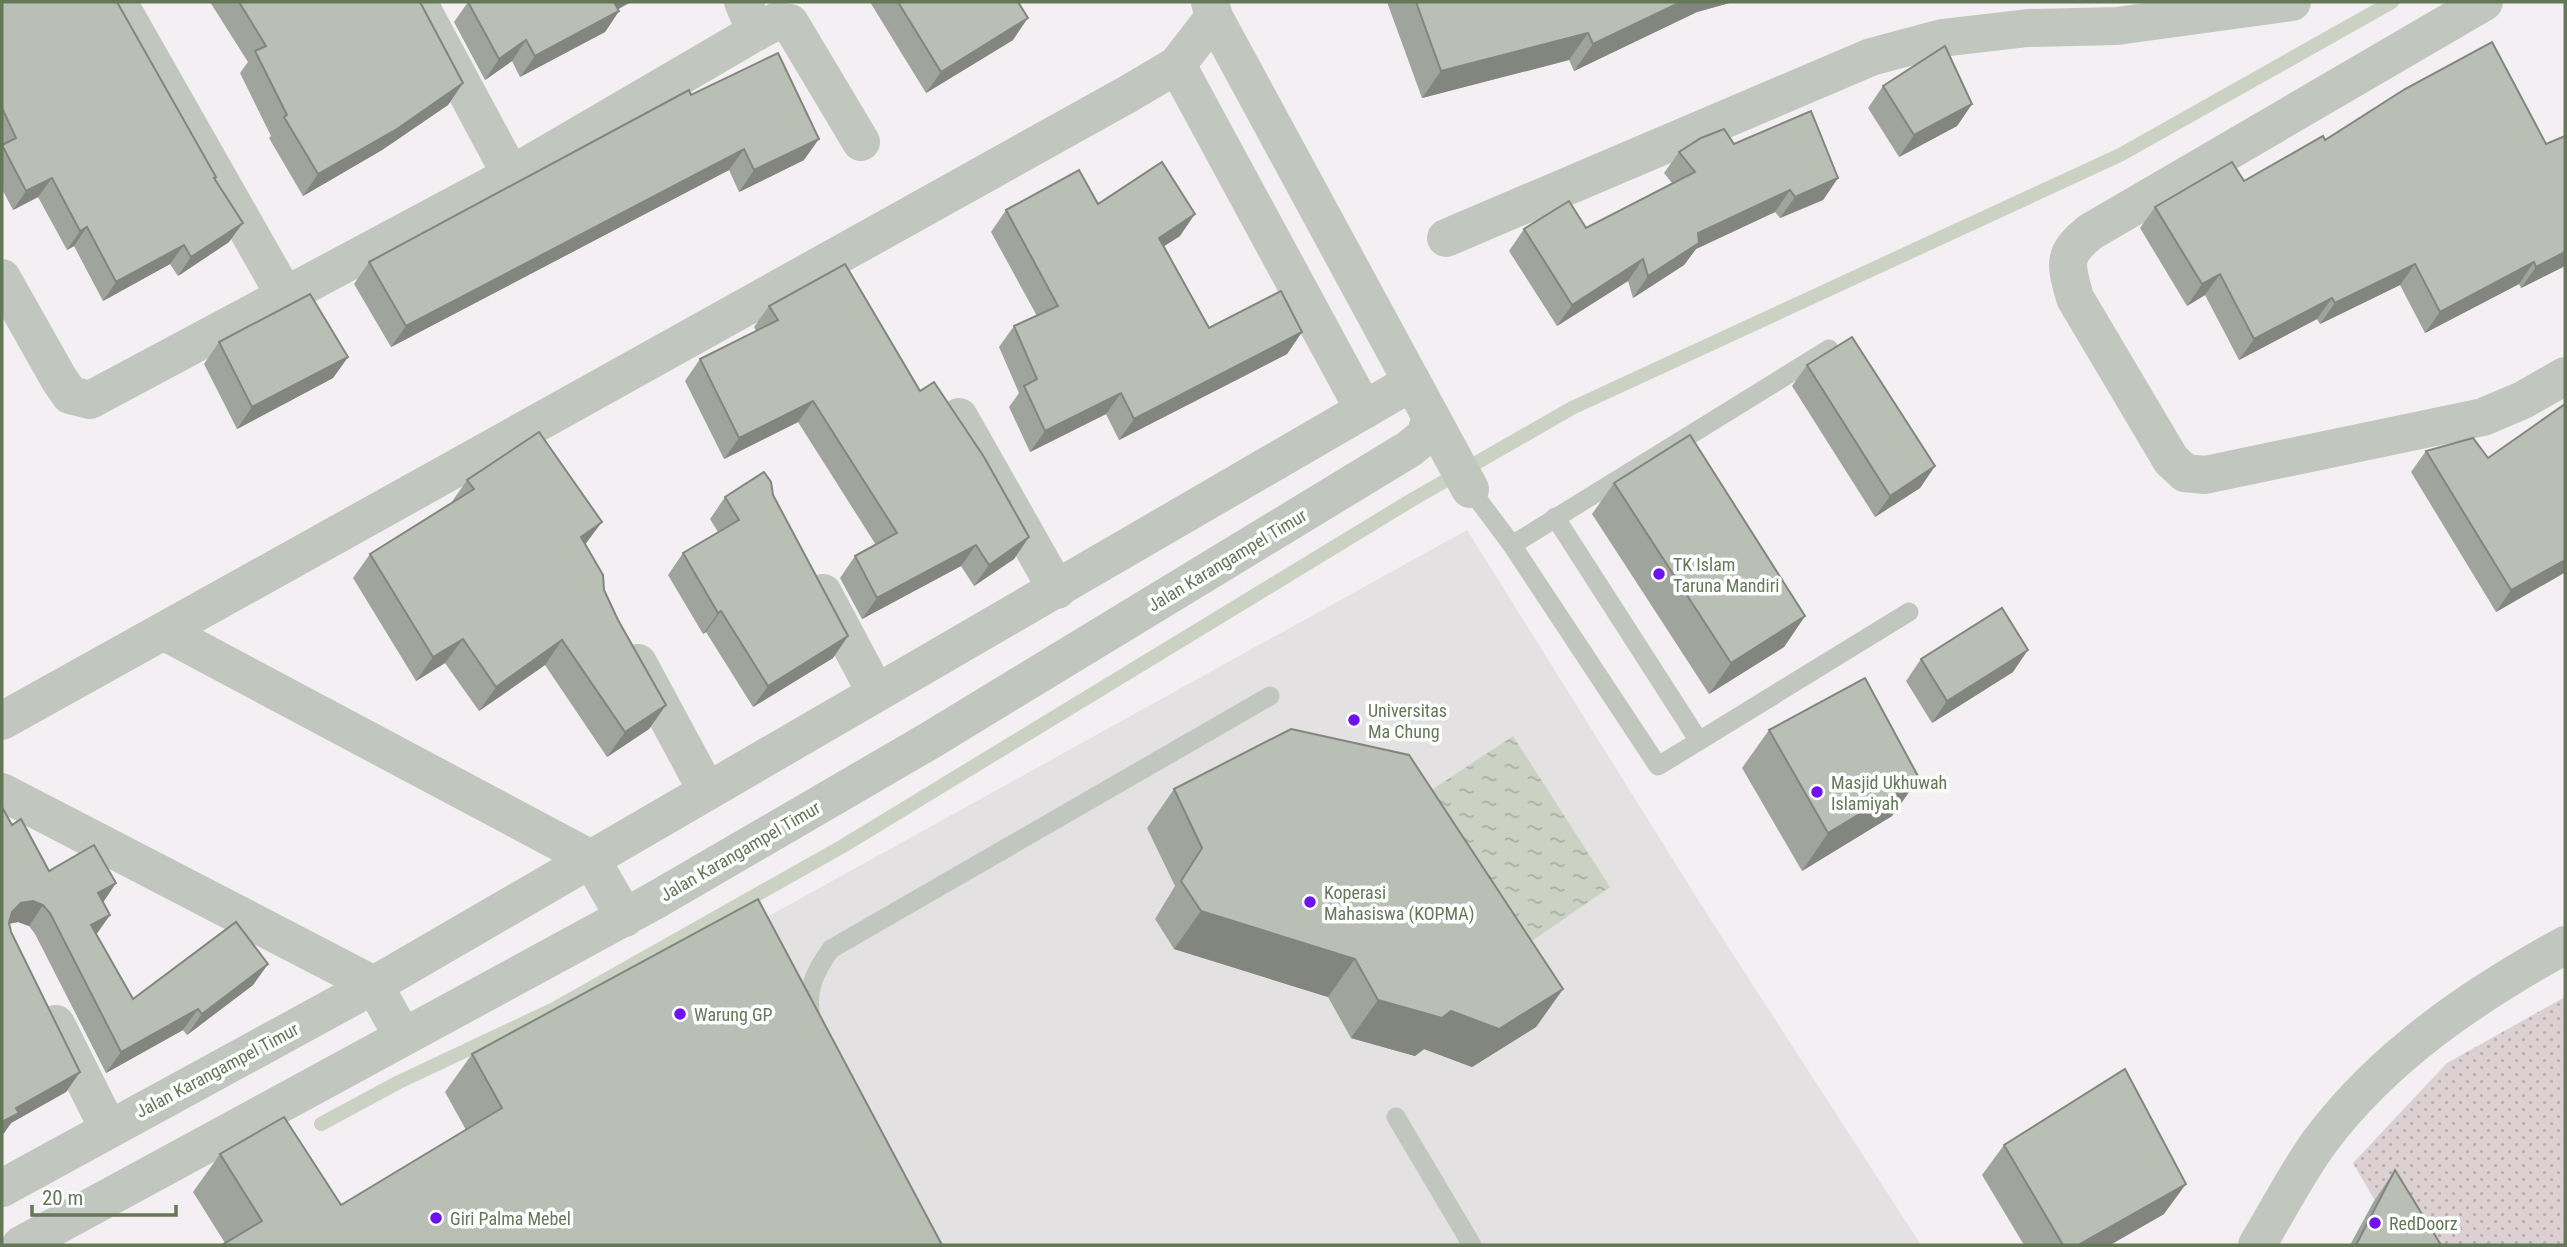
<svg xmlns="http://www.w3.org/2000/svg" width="2567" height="1247" viewBox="0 0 2567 1247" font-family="'Roboto Condensed',sans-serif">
  <defs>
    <pattern id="grass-dots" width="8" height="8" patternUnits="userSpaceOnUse" patternTransform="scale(1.75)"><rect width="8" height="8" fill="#dcd0d2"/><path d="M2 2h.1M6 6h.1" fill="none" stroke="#b6aead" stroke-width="1.8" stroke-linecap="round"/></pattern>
    <pattern id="water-ripples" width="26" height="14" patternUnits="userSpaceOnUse" patternTransform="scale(1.75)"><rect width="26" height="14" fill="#cbd2c3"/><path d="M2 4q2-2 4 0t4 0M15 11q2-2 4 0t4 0" fill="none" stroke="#a8afa1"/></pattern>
  </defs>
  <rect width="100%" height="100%" fill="#f4eff3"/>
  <!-- built -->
  <polygon fill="#e3e1e1" points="1467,530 1705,911 1921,1245 895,1245 731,937"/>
  <!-- grass -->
  <polygon fill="url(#grass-dots)" points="2565,997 2565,1245 2401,1245 2353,1163 2447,1063"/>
  <!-- water -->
  <polygon fill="url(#water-ripples)" points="1513,736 1610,887 1516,952 1421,797"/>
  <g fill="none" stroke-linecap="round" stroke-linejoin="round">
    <!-- stream -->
    <polyline stroke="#cbd2c3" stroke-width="14" points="321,1124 399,1082 554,1009 843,846 1410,501 1572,408 2120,155 2392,2"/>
    <!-- service -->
    <g stroke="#c1c7be" stroke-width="19">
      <polyline points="1470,489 1512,545 1658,766 1699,741 1555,517"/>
      <polyline points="1512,545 1829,349"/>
      <polyline points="1699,741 1909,612"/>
      <path d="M812,1021C804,993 815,971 831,949L1270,696"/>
      <polyline points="1396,1117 1472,1245"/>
    </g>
    <!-- minor -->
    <g stroke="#c1c7be" stroke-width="38">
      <polyline points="118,2 284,294"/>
      <polyline points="418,2 511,175"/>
      <path d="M2484,2L2090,232C2061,256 2066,264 2075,298L2171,460L2185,473L2205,475L2483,417L2523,400L2565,376"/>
      <polyline points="756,32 777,21 790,23 861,142"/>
      <polyline points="1177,65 1364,410"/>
      <polyline points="1446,238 1871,57 1942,38 2028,28 2117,26 2292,2"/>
      <polyline points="2,278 59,379 70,395 90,400 511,175 756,32 743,2"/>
      <polyline points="959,417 1057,590"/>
      <polyline points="1431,417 1470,489"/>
      <polyline points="823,593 876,693"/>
      <polyline points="165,632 591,859 625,918"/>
      <polyline points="638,663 707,791"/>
      <polyline points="2,721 1128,94 1177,65 1214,17"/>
      <polyline points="2,792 374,985 403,1037"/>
      <polyline points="56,1024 108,1128"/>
      <polyline points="2,1188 374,985 1412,382"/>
      <path d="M2257,1245C2278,1211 2297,1172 2321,1140C2385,1055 2473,996 2565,945"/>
    </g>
    <!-- tertiary -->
    <polyline stroke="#c1c7be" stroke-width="38" points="21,1245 654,901 929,741 1409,449 1425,436 1431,417 1214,17 1210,2"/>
  </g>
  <!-- wall -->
  <g fill="#9fa49c">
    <polygon points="2,2 216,177 215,179 229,242 178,276 170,264 103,301 74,246 67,250 38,197 13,210 2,189"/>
    <polygon points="210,2 420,2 463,83 448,105 382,150 303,196 269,138 271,136 240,73 248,62"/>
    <polygon points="468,2 618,9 619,11 605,32 520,77 512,61 485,80 454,22"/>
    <polygon points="870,2 1018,2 1013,40 926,93"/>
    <polygon points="1387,2 1733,2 1697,12 1574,71 1569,60 1422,98"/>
    <polygon points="1883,86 1972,104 1957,126 1899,157 1868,108"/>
    <polygon points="691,95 804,160 739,192 729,170 391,347 354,284 369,262"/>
    <polygon points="2565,136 2565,266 2521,288 2519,284 2425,333 2400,285 2320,324 2317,319 2239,360 2205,295 2187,306 2140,228 2155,207 2244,181 2325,140 2546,144"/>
    <polygon points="1734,144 1838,178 1823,200 1780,218 1775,212 1696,249 1684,265 1633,298 1628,281 1557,326 1509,251 1524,229 1586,228 1672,183 1664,173 1679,152"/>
    <polygon points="1098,204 1180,236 1164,246 1209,328 1302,332 1287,354 1119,440 1106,414 1030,452 1009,407 1019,393 999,347 1014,326 1037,316 991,232 1006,210"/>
    <polygon points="769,306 920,391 1029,537 1014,559 974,586 961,566 862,619 840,578 855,556 876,545 798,422 724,459 685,381 700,359 756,331 754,327"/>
    <polygon points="219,342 348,357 333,378 237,429 204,364"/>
    <polygon points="1807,365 1935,466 1920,488 1875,517 1792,386"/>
    <polygon points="2565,404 2565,575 2564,573 2496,612 2411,472 2426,451 2488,458"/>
    <polygon points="467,480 586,545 604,590 618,620 666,705 649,729 607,757 545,665 479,711 445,663 416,681 353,578 370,554 451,503"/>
    <polygon points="1614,483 1805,616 1784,647 1709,694 1592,514"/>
    <polygon points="773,495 848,636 833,658 753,707 706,632 703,634 668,575 683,553 718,532 710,519 725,497"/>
    <polygon points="1921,659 2013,672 1932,723 1906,681"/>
    <polygon points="1769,730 1919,778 1892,816 1802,871 1742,768"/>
    <polygon points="1174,789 1563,989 1536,1027 1472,1067 1424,1049 1415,1056 1351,1038 1328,997 1174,949 1155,919 1175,886 1147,828"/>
    <polygon points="2,807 12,825 21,819 49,871 94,845 116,883 103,902 110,915 96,934 133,999 236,922 268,964 253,985 187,1035 183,1030 106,1073 35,934 29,926 18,922 9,924 11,932 80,1072 66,1092 11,1123 4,1133 2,1135"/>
    <polygon points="472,1054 942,1245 225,1243 193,1192 220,1154 341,1205 466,1130 445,1092"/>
    <polygon points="2004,1145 2164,1214 2110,1245 2024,1245 1982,1175"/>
    <polygon points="2395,1170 2441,1245 2350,1245 2374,1201"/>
  </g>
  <!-- shaded-wall -->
  <g fill="#82867f">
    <polygon points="611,2 631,2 599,20"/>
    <polygon points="1681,2 1733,2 1697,12 1574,71 1593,44"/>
    <polygon points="619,11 605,32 520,77 535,56"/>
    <polygon points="1028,18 1013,40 926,93 941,72"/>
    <polygon points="1588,33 1569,60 1422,98 1441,71"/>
    <polygon points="526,40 512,61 485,80 499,59"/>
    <polygon points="463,83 448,105 382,150 303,196 318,174"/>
    <polygon points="1972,104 1957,126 1899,157 1914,135"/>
    <polygon points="819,139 804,160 739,192 754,170"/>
    <polygon points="744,149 729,170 391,347 406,326"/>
    <polygon points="52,178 38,197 13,210 26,191"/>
    <polygon points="1838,178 1823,200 1780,218 1795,197"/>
    <polygon points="1790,190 1775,212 1696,249 1684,265 1633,298 1648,276 1698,233"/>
    <polygon points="1195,214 1180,236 1144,259 1159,238"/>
    <polygon points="243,223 229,242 178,276 191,257"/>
    <polygon points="87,227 74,246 67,250 80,231"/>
    <polygon points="184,245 170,264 103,301 116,282"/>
    <polygon points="2565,252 2565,266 2521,288 2536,267"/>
    <polygon points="1643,259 1628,281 1557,326 1572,305"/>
    <polygon points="2534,262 2519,284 2425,333 2440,312"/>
    <polygon points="2415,264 2400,285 2320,324 2335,303"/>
    <polygon points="2220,274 2205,295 2187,306 2202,284"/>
    <polygon points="2332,298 2317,319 2239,360 2254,339"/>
    <polygon points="1302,332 1287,354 1119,440 1134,419"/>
    <polygon points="348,357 333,378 237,429 252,407"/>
    <polygon points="1121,393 1106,414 1030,452 1045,431"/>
    <polygon points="813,401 798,422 724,459 739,438"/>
    <polygon points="1935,466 1920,488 1875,517 1890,496"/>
    <polygon points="602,522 584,546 581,537"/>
    <polygon points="1029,537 1014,559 974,586 989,565"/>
    <polygon points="976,545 961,566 862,619 877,598"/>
    <polygon points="2565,560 2564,573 2496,612 2511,590"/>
    <polygon points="721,611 706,632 703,634 718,613"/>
    <polygon points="1805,616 1784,647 1709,694 1731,663"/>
    <polygon points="848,636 833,658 753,707 768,686"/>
    <polygon points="463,639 445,663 416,681 433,657"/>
    <polygon points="562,640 545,665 479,711 496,687"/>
    <polygon points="2028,650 2013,672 1932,723 1947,701"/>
    <polygon points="666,705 649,729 607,757 625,732"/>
    <polygon points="1919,778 1892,816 1802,871 1828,833"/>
    <polygon points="116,883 102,904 98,893"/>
    <polygon points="33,901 43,905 29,926 18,922 7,924 12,912 21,903"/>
    <polygon points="1201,911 1355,959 1328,997 1174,949"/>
    <polygon points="110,915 96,935 91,925"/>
    <polygon points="268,964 253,985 187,1035 202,1014"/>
    <polygon points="1563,989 1536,1027 1472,1067 1424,1049 1415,1056 1351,1038 1378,1000 1451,1011"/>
    <polygon points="198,1009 183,1030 106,1073 121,1052"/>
    <polygon points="80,1072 66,1092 11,1123 4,1133 2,1135 2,1122 16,1108"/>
    <polygon points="2186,1184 2164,1214 2110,1245 2078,1245"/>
  </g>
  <!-- building -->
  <g fill="#b9bfb5" stroke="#82867f" stroke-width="2">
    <polygon points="2,2 117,2 216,177 214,178 243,223 191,257 184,245 116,282 87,227 80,231 52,178 26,191 2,145 16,138 2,108"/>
    <polygon points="239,2 420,2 463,83 397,129 318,174 284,117 287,115 255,51 266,46"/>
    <polygon points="468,2 614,2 619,11 535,56 526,40 499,59"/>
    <polygon points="898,2 1018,2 1028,18 941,72"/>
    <polygon points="1416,2 1681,2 1593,44 1588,33 1441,71"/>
    <polygon points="2492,42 2546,144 2565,136 2565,252 2536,267 2534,262 2440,312 2415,264 2335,303 2332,298 2254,339 2220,274 2202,284 2155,207 2232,162 2244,181 2323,136 2325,140 2405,89"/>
    <polygon points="1945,46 1972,104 1914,135 1883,86"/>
    <polygon points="778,53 819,139 754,170 744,149 406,326 369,262 689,90 691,95"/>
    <polygon points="1811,111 1838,178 1795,197 1790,190 1698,233 1699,243 1648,276 1643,259 1572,305 1524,229 1569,201 1586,228 1695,172 1679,152 1701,138 1724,129 1734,144"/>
    <polygon points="1162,162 1195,214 1159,238 1209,328 1281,291 1302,332 1134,419 1121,393 1045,431 1024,386 1037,379 1014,326 1058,306 1006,210 1079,170 1098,204"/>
    <polygon points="845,264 920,391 934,382 984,457 1029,537 989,565 976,545 877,598 855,556 897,533 813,401 739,438 700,359 778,320 769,306"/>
    <polygon points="310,294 348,357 252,407 219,342"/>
    <polygon points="1852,337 1935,466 1890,496 1807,365"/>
    <polygon points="2565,404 2565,560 2511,590 2426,451 2473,438 2488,458"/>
    <polygon points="539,432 602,522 581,537 603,575 604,590 618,620 666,705 625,732 562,640 496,687 463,639 433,657 370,554 474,489 467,480"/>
    <polygon points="1690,435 1805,616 1731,663 1614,483"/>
    <polygon points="764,472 771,482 773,495 848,636 768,686 721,611 718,613 683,553 739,520 725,497"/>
    <polygon points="2002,608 2028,650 1947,701 1921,659"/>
    <polygon points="1865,678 1919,778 1828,833 1769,730"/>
    <polygon points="1291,729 1409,755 1563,989 1499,1029 1451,1011 1442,1018 1378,1000 1355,959 1201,911 1181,881 1202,848 1174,789"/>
    <polygon points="2,807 12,825 21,819 49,871 94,845 116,883 98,893 110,915 91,925 133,999 236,922 268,964 202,1014 198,1009 121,1052 50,913 43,905 33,901 21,903 12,912 9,923 11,932 80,1072 16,1108 19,1113 2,1122"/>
    <polygon points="758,899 942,1245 222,1245 262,1221 220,1154 284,1117 341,1205 502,1108 472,1054"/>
    <polygon points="2125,1069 2186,1184 2078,1245 2063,1245 2004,1145"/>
    <polygon points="2395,1170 2441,1245 2356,1245"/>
  </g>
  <!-- markers -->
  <g fill="#7011f3" stroke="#fff" stroke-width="2.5">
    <circle cx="1659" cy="574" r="7"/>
    <circle cx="1354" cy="720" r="7"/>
    <circle cx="1817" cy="792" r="7"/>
    <circle cx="1310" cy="902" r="7"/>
    <circle cx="680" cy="1014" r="7"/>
    <circle cx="436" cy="1218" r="7"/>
    <circle cx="2375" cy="1223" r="7"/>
  </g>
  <g text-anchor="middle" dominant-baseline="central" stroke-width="7" stroke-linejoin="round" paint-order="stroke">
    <!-- street labels -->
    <g font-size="18" fill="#647858" stroke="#fff">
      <text transform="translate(1227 560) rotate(-31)">Jalan Karangampel Timur</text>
      <text transform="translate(740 851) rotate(-30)">Jalan Karangampel Timur</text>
      <text transform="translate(217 1070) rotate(-28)">Jalan Karangampel Timur</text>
    </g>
    <!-- poi labels -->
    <g font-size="18" fill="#647858" stroke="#fff" text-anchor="start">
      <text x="1673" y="564">TK Islam<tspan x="1673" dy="21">Taruna Mandiri</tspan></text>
      <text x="1368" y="710">Universitas<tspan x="1368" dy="21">Ma Chung</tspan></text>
      <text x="1831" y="782">Masjid Ukhuwah<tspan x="1831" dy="21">Islamiyah</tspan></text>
      <text x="1324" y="892">Koperasi<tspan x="1324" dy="21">Mahasiswa (KOPMA)</tspan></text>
      <text x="694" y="1014">Warung GP</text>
      <text x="450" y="1218">Giri Palma Mebel</text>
      <text x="2389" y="1223">RedDoorz</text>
    </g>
  </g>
  <!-- border -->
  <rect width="2567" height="1247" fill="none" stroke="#647858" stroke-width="7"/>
  <!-- scale -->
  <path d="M32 1205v10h144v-10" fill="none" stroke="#647858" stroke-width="3.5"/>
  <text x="42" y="1205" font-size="21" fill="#647858" stroke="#ffffff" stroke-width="5" paint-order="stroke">20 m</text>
</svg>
